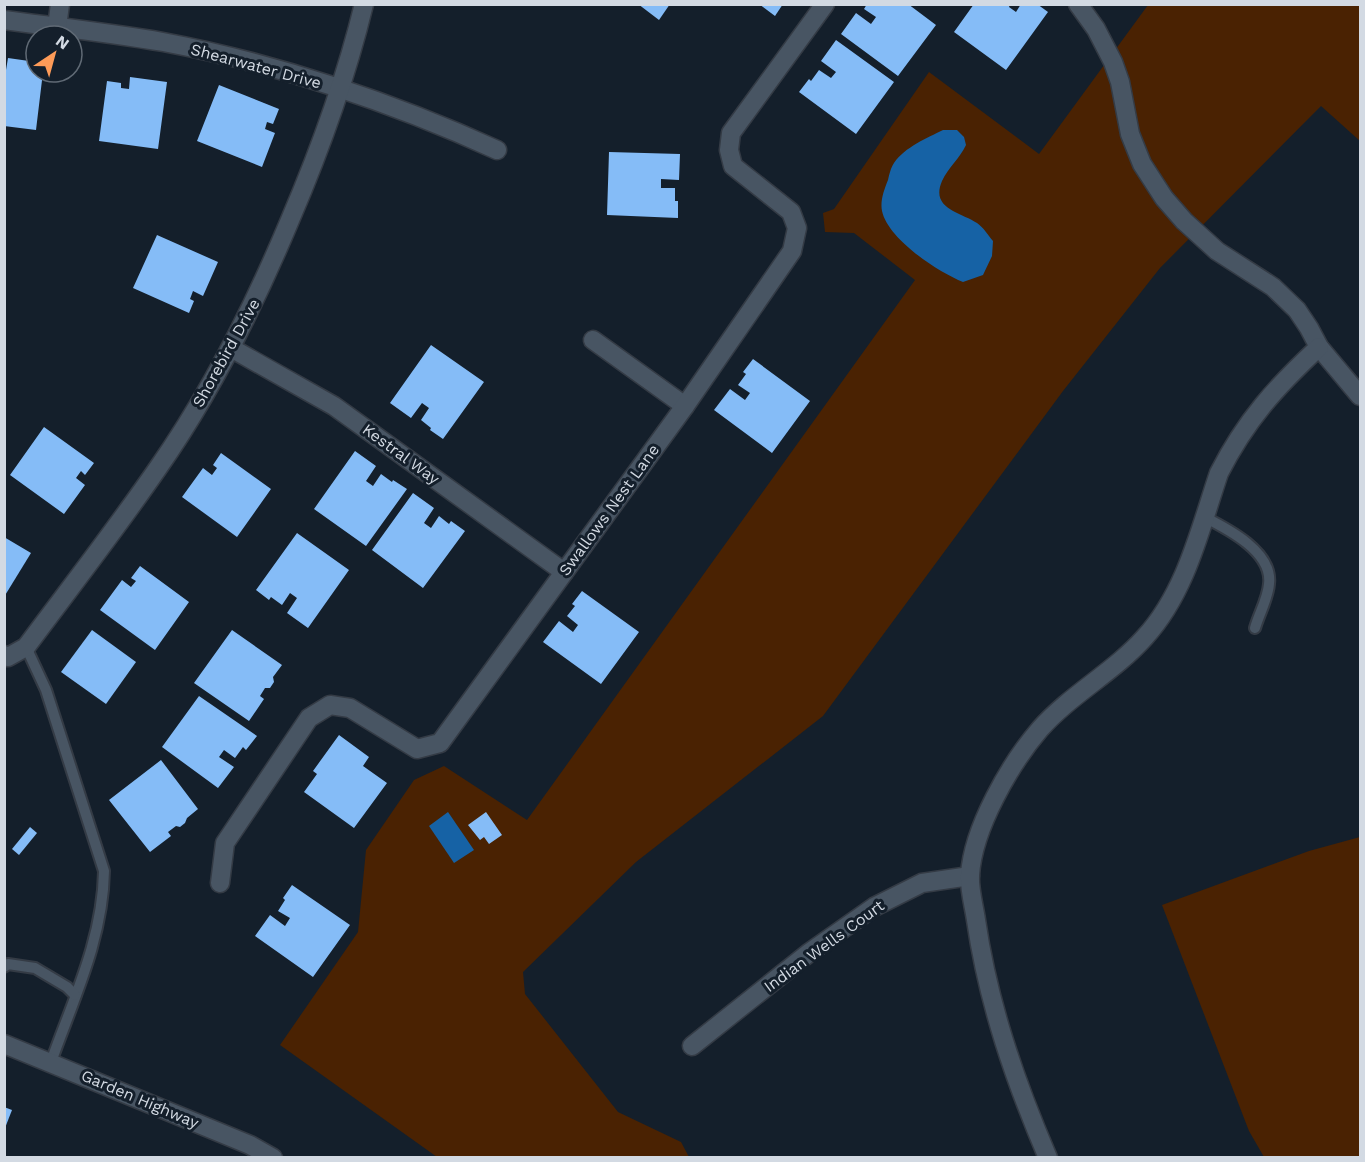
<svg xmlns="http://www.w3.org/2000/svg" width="1365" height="1162" viewBox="0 0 1365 1162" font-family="'Work Sans',sans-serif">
  <rect width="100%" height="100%" fill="#141f2b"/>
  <!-- green -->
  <g fill="#4a2202">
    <polygon points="1148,5 1360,5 1360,141 1321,106 1160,268 1063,391 823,716 636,862 523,972 525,994 618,1112 681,1142 689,1157 437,1157 280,1045 358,932 366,850 414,780 444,766 527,820 915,280 854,233 825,232 823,213 834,209 929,72 1039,154"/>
    <polygon points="1360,837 1360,1157 1264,1157 1249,1131 1162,905 1309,851"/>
  </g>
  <!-- water -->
  <g fill="#1662a5">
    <path d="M943,130H957L964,137L966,145C960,158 948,168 942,181C930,209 961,212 977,223C983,227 988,235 993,241L992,256L983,275L963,282C938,272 888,239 882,211C880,201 884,190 888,180C889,175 891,167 894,163C905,147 927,138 943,130Z"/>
    <polygon points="448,812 474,850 454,863 429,826"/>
  </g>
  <!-- building -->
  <g fill="#85bcf7">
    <polygon points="638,4 670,4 659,20"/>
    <polygon points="759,4 783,4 775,16"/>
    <polygon points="867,4 908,4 936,25 898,76 841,34 856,13 871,24 876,17 864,9"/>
    <polygon points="974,4 1010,4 1009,7 1016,12 1021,4 1037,4 1048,12 1006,70 954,32"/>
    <polygon points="836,40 894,82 856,134 799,92 809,79 811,81 819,70 831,78 836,72 821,61"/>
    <polygon points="8,58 36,62 36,72 43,72 36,130 4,126 4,70 6,70"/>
    <polygon points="130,77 167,82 158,149 99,141 107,81 121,83 121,88 129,89"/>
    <polygon points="219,85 279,109 273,124 267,122 265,129 275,133 262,167 197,141"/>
    <polygon points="609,152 680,154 679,180 661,179 661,188 675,188 675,201 678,201 678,218 607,215"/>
    <polygon points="157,235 218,262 203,296 193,291 190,299 194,301 189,313 133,288"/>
    <polygon points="431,345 484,382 443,439 430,430 431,428 421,420 429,408 422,403 411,418 390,403"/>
    <polygon points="753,359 810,401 772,453 714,410 730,389 745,400 750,393 738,385 746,374 743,372"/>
    <polygon points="44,427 94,463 85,475 81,471 76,478 85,485 64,514 10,475"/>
    <polygon points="355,451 376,466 366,481 373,486 381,474 392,482 393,480 407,489 366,546 314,509"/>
    <polygon points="221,453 271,489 237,537 182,497 203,468 212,475 217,468 213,465"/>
    <polygon points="413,493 434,508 424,523 431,528 439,516 449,524 451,521 465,531 423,588 372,550"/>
    <polygon points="297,533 349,570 308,628 287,613 297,598 290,593 282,605 271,597 269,600 256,590"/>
    <polygon points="4,537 31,553 4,597"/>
    <polygon points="140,566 189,602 155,650 100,610 122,580 131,587 136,581 131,578"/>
    <polygon points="582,591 639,632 601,684 543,642 559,621 573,632 578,625 567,616 575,606 572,604"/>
    <polygon points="92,630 136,662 106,704 61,672"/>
    <polygon points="232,630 282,665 273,677 274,682 270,688 265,688 260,696 264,699 249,721 194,683"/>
    <polygon points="199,696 257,736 246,750 243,747 235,758 224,750 219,757 234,767 218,788 162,747"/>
    <polygon points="339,735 369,757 363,766 387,783 354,828 304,792 317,774 313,771"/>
    <polygon points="161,760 198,809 187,818 185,823 180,827 176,826 168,832 171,836 150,852 109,800"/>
    <polygon points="486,812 502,835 489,844 484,837 480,840 468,825"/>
    <polygon points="30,827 37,833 19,855 12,849"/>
    <polygon points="292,885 350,925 313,977 255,936 270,915 285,926 290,918 278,911 285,900 283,898"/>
    <polygon points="4,1107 12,1110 5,1128 4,1128"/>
  </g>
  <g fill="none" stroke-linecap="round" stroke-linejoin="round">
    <defs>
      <g id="lane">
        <path d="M1204,517C1228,529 1273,552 1269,584C1268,598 1259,614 1255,628"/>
        <path d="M26,647L46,690L104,871C103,939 73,1000 51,1062"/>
        <polyline points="4,967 8,964 35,968 67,987 75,995"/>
      </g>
      <g id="street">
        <polyline points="1078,4 1096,29 1113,62 1120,82 1130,134 1142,164 1164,198 1184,221 1217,251 1273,287 1297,310 1309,328 1319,347 1360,396"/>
        <path d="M4,20C57,27 111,33 163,42C275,63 394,103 497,150"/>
        <polyline points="57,27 60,4"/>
        <polyline points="593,340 685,406"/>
        <polyline points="231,348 334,406 564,572"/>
        <path d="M4,655L8,657L26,647C70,588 116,529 158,468C212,391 254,306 290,220C320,150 346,78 364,4"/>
        <polyline points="220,883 225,843 309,718 330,705 350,708 417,749 440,743 685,406 792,251 797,228 791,212 733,166 729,150 731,133 825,4"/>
        <polyline points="692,1046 810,952 874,907 922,883 970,876"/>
        <path d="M1048,1158C1015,1081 988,1003 976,920C974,906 969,889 970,875C973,828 1010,764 1040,729C1071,694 1114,672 1145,637C1186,592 1200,529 1219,473C1246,420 1276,387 1319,347"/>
      </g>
      <polyline id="secondary" points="4,1044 250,1145 273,1158"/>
    </defs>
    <!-- lane casing -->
    <use href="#lane" stroke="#343b45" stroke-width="14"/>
    <!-- street casing -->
    <use href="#street" stroke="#343b45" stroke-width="21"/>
    <!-- secondary casing -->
    <use href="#secondary" stroke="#343b45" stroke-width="21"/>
    <!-- lane -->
    <use href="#lane" stroke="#485563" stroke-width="10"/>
    <!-- street -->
    <use href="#street" stroke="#485563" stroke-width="18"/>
    <!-- secondary -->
    <use href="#secondary" stroke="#485563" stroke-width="18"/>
  </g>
  <g text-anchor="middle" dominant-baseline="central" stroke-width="6" stroke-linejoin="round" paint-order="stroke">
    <!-- street labels -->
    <g font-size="16" fill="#d3dae3" stroke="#141f2b">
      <text transform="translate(256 66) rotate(15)">Shearwater Drive</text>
      <text transform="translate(226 353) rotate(-61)">Shorebird Drive</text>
      <text transform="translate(401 454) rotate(36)">Kestral Way</text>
      <text transform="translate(609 510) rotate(-54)">Swallows Nest Lane</text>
      <text transform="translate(824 946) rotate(-36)">Indian Wells Court</text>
      <text transform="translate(140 1099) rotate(23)">Garden Highway</text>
    </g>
  </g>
  <!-- border -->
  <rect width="1365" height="1162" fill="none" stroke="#d3dae3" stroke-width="12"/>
  <!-- north arrow -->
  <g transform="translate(54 54) rotate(36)"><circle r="28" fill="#141f2b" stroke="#606a75" stroke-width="1.5"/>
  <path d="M0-4.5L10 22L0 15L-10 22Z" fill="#fe9b58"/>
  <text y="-9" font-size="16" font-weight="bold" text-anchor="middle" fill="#d3dae3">N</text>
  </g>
</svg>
